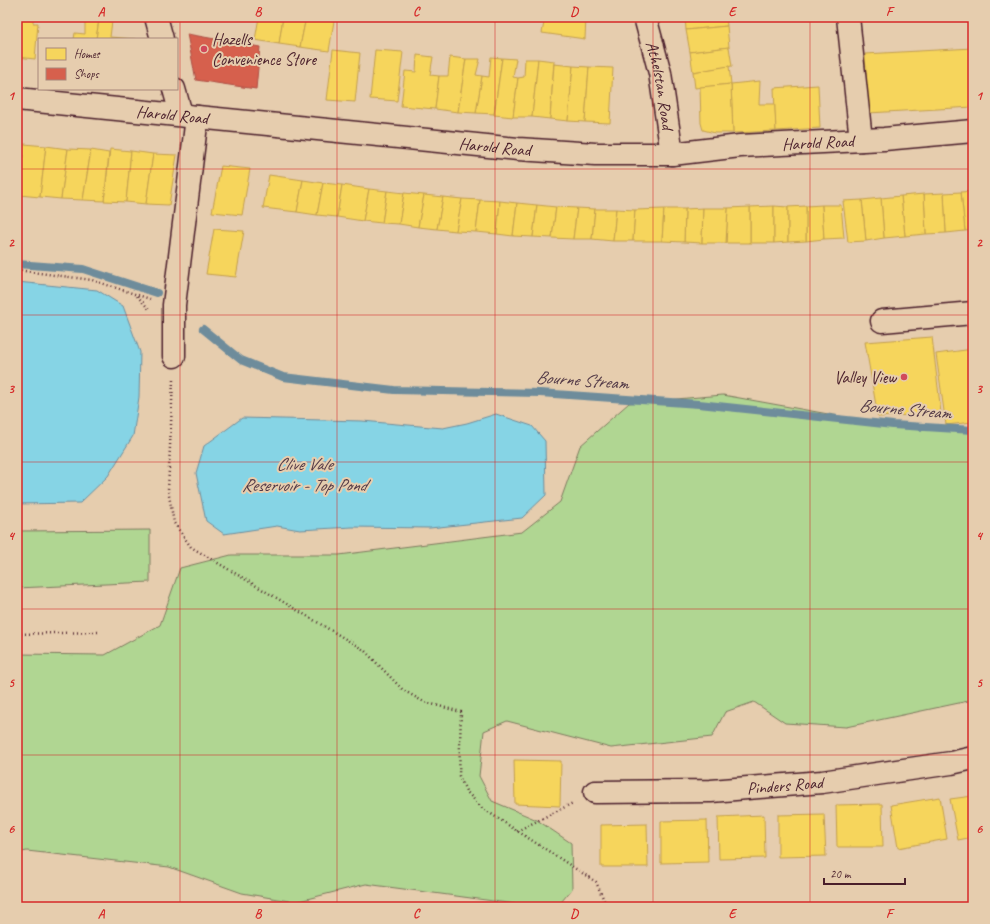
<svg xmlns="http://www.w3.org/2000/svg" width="990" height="924" viewBox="0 0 990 924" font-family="Caveat,sans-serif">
  <rect width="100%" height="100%" fill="#e6cdae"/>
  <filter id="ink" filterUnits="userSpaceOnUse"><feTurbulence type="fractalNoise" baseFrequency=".025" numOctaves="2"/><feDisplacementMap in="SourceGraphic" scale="8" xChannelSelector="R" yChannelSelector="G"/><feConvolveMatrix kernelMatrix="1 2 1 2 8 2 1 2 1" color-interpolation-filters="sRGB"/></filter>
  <g filter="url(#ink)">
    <!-- green -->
    <g fill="#b0d692" stroke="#7d7a5e">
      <polygon points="723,395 889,425 973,430 973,700 846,727 785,723 754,702 725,712 712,737 611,748 507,721 484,731 479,776 492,801 537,820 571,843 572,889 557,907 538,907 366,884 295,902 242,893 169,867 27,851 17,853 17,654 105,655 160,625 180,568 231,555 339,555 522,532 560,502 580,446 629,403"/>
      <polygon points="150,530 150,582 17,588 17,531"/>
    </g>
    <!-- water -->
    <g fill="#86d4e5" stroke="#6e8c9b">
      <polygon points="17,282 97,290 123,306 140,352 139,397 133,436 108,476 80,503 17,504"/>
      <polygon points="496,414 532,426 545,441 546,495 522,518 430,528 352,527 300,530 277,526 224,534 206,521 196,473 204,446 242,418 362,421 443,428 467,423"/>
    </g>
    <!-- homes -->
    <g fill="#f6d55c" stroke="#c29e4d">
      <polygon points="18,17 33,17 33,23 38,23 35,59 17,57"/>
      <polygon points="259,17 283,17 279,44 255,40"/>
      <polygon points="283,17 306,17 300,47 279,44"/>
      <polygon points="306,17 334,21 329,51 300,47"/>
      <polygon points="545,17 586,17 585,39 542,33"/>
      <polygon points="685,17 726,17 727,26 686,30"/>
      <polygon points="85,18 99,20 96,39 74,39 75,33 85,34"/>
      <polygon points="99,20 112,21 110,37 135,39 96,39"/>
      <polygon points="727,26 729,47 690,52 686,30"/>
      <polygon points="729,47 732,66 693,72 690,52"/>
      <polygon points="973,48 973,107 868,113 865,54"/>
      <polygon points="333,50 360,53 355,102 327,100"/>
      <polygon points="375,50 403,52 397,101 370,99"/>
      <polygon points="417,55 433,57 430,75 439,76 435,109 401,106 405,71 416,72"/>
      <polygon points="450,57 466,59 458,112 435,109 439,76 448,76"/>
      <polygon points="491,57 502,58 494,114 476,113 482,76 489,77"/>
      <polygon points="502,58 516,59 513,77 518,78 513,117 494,115"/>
      <polygon points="466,59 480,59 476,75 482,76 476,113 458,112"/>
      <polygon points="525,59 538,59 532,117 513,117 518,78 524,77"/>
      <polygon points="538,59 554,61 550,119 532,117"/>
      <polygon points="554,64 573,66 568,121 550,119"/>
      <polygon points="573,66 589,67 585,122 568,121"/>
      <polygon points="729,66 731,84 695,88 693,72"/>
      <polygon points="589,67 613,68 610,123 585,122"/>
      <polygon points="760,81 759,104 775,104 776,131 733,133 731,84"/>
      <polygon points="731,84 733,133 715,133 703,130 701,123 700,87"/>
      <polygon points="818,85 820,128 776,131 774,88"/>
      <polygon points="24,144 46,146 40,197 19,195"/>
      <polygon points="46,146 68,149 61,199 40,197"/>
      <polygon points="68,149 91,150 83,200 61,199"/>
      <polygon points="110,149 131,151 126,202 104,201"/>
      <polygon points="91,150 109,153 104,201 83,200"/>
      <polygon points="131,151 153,154 146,204 126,202"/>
      <polygon points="153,154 177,155 169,205 146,204"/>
      <polygon points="221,166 250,169 242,215 212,212"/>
      <polygon points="269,175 303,180 297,212 263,208"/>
      <polygon points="303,180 323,183 317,215 297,212"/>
      <polygon points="323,183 342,185 337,217 317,215"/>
      <polygon points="342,185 369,189 363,221 337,217"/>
      <polygon points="369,189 387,191 382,223 363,221"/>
      <polygon points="387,191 404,193 399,224 382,223"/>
      <polygon points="973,191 973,230 965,231 961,192"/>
      <polygon points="961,192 965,231 946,233 944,193"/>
      <polygon points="404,193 424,195 418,227 399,224"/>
      <polygon points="944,193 946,233 926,234 924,194"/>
      <polygon points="924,194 926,234 905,236 901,196"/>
      <polygon points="424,195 443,197 437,229 418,227"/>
      <polygon points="901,196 905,236 884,238 881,198"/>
      <polygon points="443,197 462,199 456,231 437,229"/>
      <polygon points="881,198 884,238 866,241 862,200"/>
      <polygon points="462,199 480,200 476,232 456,231"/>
      <polygon points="480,200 500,201 497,234 476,232"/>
      <polygon points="862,200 866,241 848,242 843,201"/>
      <polygon points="500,201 517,203 513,236 497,234"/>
      <polygon points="517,203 537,205 533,237 513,236"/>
      <polygon points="537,205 556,207 552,238 533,237"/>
      <polygon points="822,205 824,239 806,241 806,206"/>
      <polygon points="822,205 841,205 844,238 824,239"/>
      <polygon points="774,206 774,243 750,243 750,207"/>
      <polygon points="774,206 788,207 788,242 774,243"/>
      <polygon points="806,206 806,241 788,242 788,207"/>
      <polygon points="556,207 577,208 573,239 552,238"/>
      <polygon points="750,207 750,243 726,243 728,208"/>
      <polygon points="577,208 595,209 592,239 573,239"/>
      <polygon points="703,208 702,243 684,242 685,209"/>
      <polygon points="703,208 728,208 726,243 702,243"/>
      <polygon points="595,209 616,209 613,241 592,239"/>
      <polygon points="616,209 635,210 633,241 613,241"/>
      <polygon points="664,209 662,241 633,241 635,210"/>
      <polygon points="664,209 685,209 684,242 662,241"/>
      <polygon points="214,229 244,231 236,277 206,274"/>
      <polygon points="932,337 941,413 878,417 865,342"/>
      <polygon points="973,349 973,422 946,425 936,354"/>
      <polygon points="514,760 561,761 560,806 515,804"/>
      <polygon points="973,796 973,837 958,840 950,799"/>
      <polygon points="940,797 947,839 898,848 891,805"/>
      <polygon points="882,804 883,847 837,847 836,805"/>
      <polygon points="824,814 826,856 778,857 778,815"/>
      <polygon points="764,815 765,858 719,859 718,817"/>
      <polygon points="707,820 708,862 661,863 661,821"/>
      <polygon points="647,824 648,867 601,867 601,825"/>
    </g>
    <!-- shops -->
    <polygon fill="#d6604d" stroke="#ac4c43" points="187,34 260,47 256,89 196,80"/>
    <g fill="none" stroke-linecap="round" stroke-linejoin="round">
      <!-- stream -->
      <g stroke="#6e8c9b" stroke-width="8">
        <polyline points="17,264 83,269 157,293"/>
        <polyline points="203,329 241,360 283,377 394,390 540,393 699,404 893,425 973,430"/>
      </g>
      <defs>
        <g id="minor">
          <polyline points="156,17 162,39"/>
          <path id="s1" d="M645,17L660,73L672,154"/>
          <polyline points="848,17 861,140"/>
          <polyline points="174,89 181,114"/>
          <path id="s2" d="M17,99L518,149L595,154H672L740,146L884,139L973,131"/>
          <polyline points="882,321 973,313"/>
          <polyline points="174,356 174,305 197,117"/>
          <path id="s3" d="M595,792L711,791L822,782L951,763L973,758"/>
        </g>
      </defs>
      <!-- minor casing -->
      <use href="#minor" stroke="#4a1f2b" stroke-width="25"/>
      <!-- path -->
      <g stroke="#4a1f2b" stroke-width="2.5" stroke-dasharray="1 3" stroke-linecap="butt">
        <polyline points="17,270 92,280 150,299"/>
        <polyline points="137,296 149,309"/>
        <polyline points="173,380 168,490 174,523 191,547 364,650 403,690 424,702 461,712 459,776 466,791 482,808 596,882 607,907"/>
        <polyline points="17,634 98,632"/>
        <polyline points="517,831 573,803"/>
      </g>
      <!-- minor -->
      <use href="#minor" stroke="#e6cdae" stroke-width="22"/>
    </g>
  </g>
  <!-- grid -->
  <path fill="none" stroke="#d62828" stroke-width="1" stroke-opacity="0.55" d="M180,17V907M337,17V907M495,17V907M653,17V907M810,17V907M17,169H973M17,315H973M17,462H973M17,609H973M17,755H973"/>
  <!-- markers -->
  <g fill="#d1495b" stroke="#e6cdae" stroke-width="1.5">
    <circle cx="204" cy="49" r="4"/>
    <circle cx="904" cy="377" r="4"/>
  </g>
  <g text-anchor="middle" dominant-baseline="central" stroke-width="4" stroke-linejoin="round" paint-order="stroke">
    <!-- poi labels -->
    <g font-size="17" fill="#4a1f2b" stroke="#e6cdae" text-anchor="start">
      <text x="212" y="39">Hazells<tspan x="212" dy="20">Convenience Store</tspan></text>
      <text x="896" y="377" text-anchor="end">Valley View</text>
    </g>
    <!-- street labels -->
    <g font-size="17" fill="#4a1f2b" stroke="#e6cdae">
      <text stroke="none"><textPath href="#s1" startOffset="70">Athelstan Road</textPath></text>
      <text stroke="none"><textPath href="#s2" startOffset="156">Harold Road</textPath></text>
      <text stroke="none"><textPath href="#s2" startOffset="804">Harold Road</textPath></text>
      <text stroke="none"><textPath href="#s2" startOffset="480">Harold Road</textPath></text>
      <text stroke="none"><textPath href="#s3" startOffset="190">Pinders Road</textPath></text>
    </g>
    <!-- water labels -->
    <g font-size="18" font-style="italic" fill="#533a47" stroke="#e6cdae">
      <text transform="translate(582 380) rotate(4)">Bourne Stream</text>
      <text transform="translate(905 409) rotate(5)">Bourne Stream</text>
      <text x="304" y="464">Clive Vale<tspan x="304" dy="21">Reservoir - Top Pond</tspan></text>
    </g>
  </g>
  <!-- margin -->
  <rect width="990" height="924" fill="none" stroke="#e6cdae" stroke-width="44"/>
  <!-- legend -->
  <rect x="38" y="38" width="140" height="52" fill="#e6cdae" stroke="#a8877a"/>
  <rect x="46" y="48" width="20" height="12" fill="#f6d55c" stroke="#a8877a"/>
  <text x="74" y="58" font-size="12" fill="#4a1f2b">Homes</text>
  <rect x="46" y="68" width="20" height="12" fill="#d6604d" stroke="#a8877a"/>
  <text x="74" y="78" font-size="12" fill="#4a1f2b">Shops</text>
  <!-- scale -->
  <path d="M824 878v6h81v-6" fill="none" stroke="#4a1f2b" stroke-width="2"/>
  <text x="830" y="878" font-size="12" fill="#4a1f2b" stroke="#e6cdae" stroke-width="3" paint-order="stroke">20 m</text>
  <rect x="22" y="22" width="946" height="880" fill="none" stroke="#d62828" stroke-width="1.5"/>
  <g font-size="13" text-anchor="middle" font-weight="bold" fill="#d62828">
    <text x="101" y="16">A</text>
    <text x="258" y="16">B</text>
    <text x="416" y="16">C</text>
    <text x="574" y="16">D</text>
    <text x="732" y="16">E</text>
    <text x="889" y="16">F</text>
    <text x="11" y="100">1</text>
    <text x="979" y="100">1</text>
    <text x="11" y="247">2</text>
    <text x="979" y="247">2</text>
    <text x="11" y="393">3</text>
    <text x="979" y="393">3</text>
    <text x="11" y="540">4</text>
    <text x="979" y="540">4</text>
    <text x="11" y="687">5</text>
    <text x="979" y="687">5</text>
    <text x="11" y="833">6</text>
    <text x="979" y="833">6</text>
    <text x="101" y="918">A</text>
    <text x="258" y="918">B</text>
    <text x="416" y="918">C</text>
    <text x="574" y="918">D</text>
    <text x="732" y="918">E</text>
    <text x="889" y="918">F</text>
  </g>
</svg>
